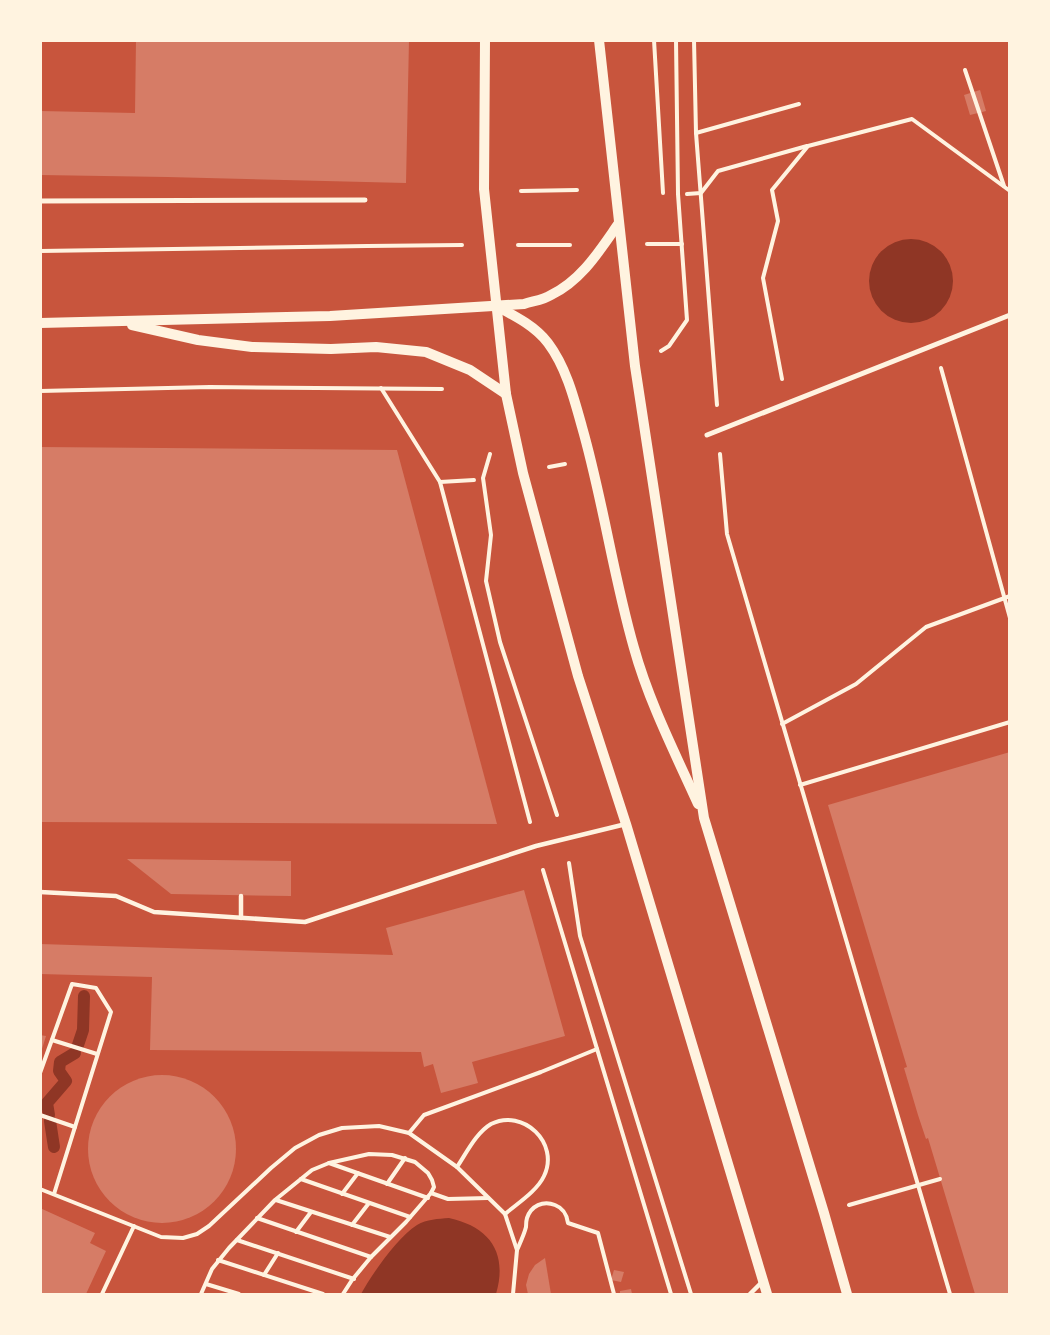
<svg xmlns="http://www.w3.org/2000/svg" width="1050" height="1335" viewBox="0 0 1050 1335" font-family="'Noto Sans',sans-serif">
  <rect width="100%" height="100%" fill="#c8553d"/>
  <!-- water -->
  <g fill="#8f3625">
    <circle cx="911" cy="281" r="42"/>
    <path d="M449,1218C490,1227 508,1253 496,1294H361C372,1274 397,1238 417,1225C427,1219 438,1219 449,1218Z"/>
  </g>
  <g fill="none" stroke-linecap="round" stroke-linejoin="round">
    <!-- stream -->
    <g stroke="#8f3625" stroke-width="12">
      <polyline points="78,1045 83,1030 84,996"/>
      <polyline points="49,1115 47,1103 66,1081 59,1071 60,1062 75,1053"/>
      <polyline points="50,1121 54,1147"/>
    </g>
  </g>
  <!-- building -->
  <g fill="#d67c66">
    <polygon points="136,40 409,40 406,183 167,177 40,175 40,111 135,113"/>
    <polygon points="980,90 986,111 970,115 964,95"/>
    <polygon points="40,447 397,450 497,824 40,822"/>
    <polygon points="1010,752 1010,1294 975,1294 928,1138 926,1139 918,1115 904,1068 907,1067 828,805"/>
    <polygon points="127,859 291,861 291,896 171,894"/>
    <polygon points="524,890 565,1036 472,1062 478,1083 441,1093 433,1064 424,1067 421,1052 150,1050 152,977 40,974 40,944 393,955 386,928"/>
    <polygon points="40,1035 46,1036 41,1052 40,1052"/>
    <circle cx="162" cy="1149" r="74"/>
    <polygon points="40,1208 95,1233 90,1243 106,1251 86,1294 40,1294"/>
    <polygon points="545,1258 551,1294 528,1294 526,1285 529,1274 535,1265"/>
    <polygon points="614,1270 624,1272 621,1282 611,1280"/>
    <polygon points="631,1289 632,1294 620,1294 620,1291"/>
  </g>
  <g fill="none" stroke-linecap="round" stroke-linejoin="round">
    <!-- path -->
    <g stroke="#fff3e0" stroke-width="4">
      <polyline points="654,40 663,193"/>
      <polyline points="694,40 696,133 717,405"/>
      <polyline points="965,70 1004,186"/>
      <polyline points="696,133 799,104"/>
      <polyline points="521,191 577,190"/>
      <polyline points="687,194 701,193 718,171 807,146"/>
      <polyline points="647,244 682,244"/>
      <polyline points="518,245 570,245"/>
      <polyline points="40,251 367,246 462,245"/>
      <polyline points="661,351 669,346 687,320 678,194 676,40"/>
      <polyline points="941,368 1010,618"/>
      <polyline points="782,379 763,278 778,221 772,190 808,146 912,119 1010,191"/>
      <polyline points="381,388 440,482 530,822"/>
      <polyline points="40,391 210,387 442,389"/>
      <polyline points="490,454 483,478 491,535 486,581 500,642 557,815"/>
      <polyline points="720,454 727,534 950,1294"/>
      <polyline points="549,467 565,464"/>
      <polyline points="440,482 474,480"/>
      <polyline points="782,724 856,684 926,627 1010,596"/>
      <polyline points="800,785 1010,722"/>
      <polyline points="569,863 580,936 691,1294"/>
      <polyline points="543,870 671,1294"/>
      <polyline points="52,1040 97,1054"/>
      <polyline points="40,1073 72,984 96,988 111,1012 54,1194"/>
      <polyline points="40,1115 75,1127"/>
      <polyline points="409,1133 424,1115 541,1072 597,1049"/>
      <polyline points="329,1163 428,1198"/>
      <path d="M457,1167C467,1152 476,1133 491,1124C523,1108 560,1143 544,1176C537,1191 518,1203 505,1214"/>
      <polyline points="301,1179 410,1217"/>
      <polyline points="387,1184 405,1158"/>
      <polyline points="40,1189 161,1237 183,1238 197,1234 209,1226 271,1168 295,1148 319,1135 342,1128 379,1126 409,1133 457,1167 505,1214 517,1250 513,1294"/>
      <polyline points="431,1193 448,1199 488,1198"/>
      <polyline points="342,1194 358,1173"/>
      <polyline points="276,1200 390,1237"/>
      <polyline points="849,1205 940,1179"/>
      <polyline points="257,1218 371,1257"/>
      <polyline points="352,1225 369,1203"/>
      <polyline points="296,1232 311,1212"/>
      <polyline points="237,1240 354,1279"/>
      <path d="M517,1250C520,1243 524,1235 526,1227C526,1224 526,1221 527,1218C531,1206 543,1200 555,1205C563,1208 567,1215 568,1223L598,1233L614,1294"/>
      <polyline points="218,1260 323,1294"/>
      <polyline points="264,1275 278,1253"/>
      <polyline points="206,1284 239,1294"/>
      <polyline points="102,1294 134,1226"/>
      <polyline points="201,1294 212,1269 229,1248 275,1200 312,1170 329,1163 369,1154 392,1155 415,1162 428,1173 432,1180 434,1187 431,1193 406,1222 371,1257 352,1280 343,1294"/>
    </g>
    <!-- service -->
    <g stroke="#fff3e0" stroke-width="4.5">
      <polyline points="40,892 116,896 154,912 305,922 536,846 626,824"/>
      <polyline points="241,918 241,896"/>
      <polyline points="750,1294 761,1283"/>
    </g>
    <!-- pedestrian -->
    <g stroke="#fff3e0" stroke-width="5">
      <polyline points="40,201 365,200"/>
      <polyline points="707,435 1010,315"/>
    </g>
    <!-- tertiary -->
    <g stroke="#fff3e0" stroke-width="10">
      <polyline points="485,40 484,189 506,394 523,473 578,676 626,824 767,1294"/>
      <polyline points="599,40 635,366 704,818 824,1213 847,1294"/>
      <path d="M496,306C515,316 535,326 548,343C566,367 574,398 582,427C603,500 613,575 634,648C649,702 675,753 698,804"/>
      <path d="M40,323L330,316L524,304C533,301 543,300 551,295C582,280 600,250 619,223"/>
      <polyline points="132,325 198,340 252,347 331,349 376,347 426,352 470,370 506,394"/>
    </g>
  </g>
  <!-- border -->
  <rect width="1050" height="1335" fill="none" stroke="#fff3e0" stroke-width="84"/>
</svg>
